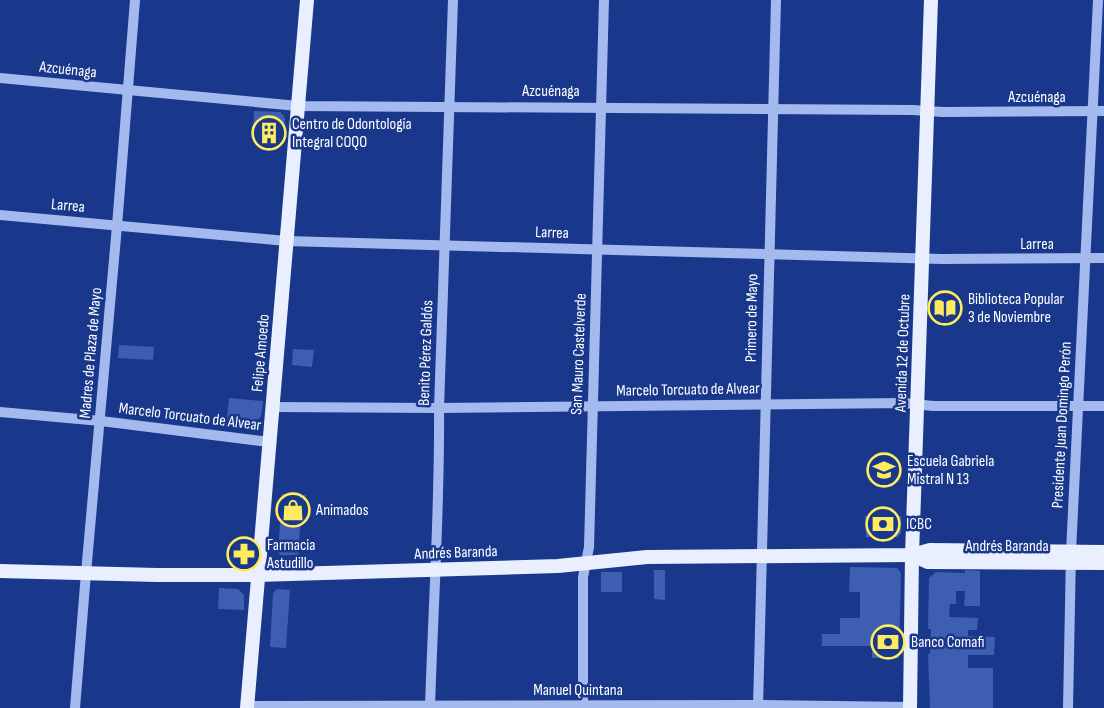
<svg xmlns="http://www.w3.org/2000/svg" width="1104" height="708" viewBox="0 0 1104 708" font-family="'Sofia Sans Condensed',sans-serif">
  <rect width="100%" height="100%" fill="#19388b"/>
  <!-- building -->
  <g fill="#3e5eb2">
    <polygon points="254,111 281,112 281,114 284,115 284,118 285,118 284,139 253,137"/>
    <polygon points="119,345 154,347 153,360 118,358"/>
    <polygon points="293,349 314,350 312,367 292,365"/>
    <polygon points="229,398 263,401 261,417 255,421 227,418"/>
    <polygon points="282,494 306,495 305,515 301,515 298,555 280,555 278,552"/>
    <polygon points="865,516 901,516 901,533 897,537 866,537"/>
    <polygon points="233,539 249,539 248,555 243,558 232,558"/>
    <polygon points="850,567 897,568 901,573 899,658 872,658 872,646 822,646 822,634 840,634 840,618 860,618 860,592 849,592"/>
    <polygon points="654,570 665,570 665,600 654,599"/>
    <polygon points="965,570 980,571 980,606 964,606 965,591 956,591 956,604 950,604 949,617 978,618 977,630 968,630 968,636 995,637 994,655 968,655 968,668 993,668 993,708 930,708 928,654 930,654 931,629 928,629 929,578 936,572 965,573"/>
    <rect x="601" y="572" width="21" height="20"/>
    <polygon points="219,588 238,589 244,595 244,610 218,609"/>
    <polygon points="277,589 290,590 286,648 270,647 273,593"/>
  </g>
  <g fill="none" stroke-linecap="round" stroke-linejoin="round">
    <!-- minor -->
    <g stroke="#a4b9ee" stroke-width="10">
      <polyline points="0,78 298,106 913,110 943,112 1104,111"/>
      <polyline points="0,215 286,241 942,259 1104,258"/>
      <polyline points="273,407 439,408 905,403 933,406 1104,406"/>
      <polyline points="0,412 101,421 269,442"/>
      <polyline points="247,706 758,705 910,707"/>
      <polyline points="75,708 86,573 117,226 135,0"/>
      <path d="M430,708C433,608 440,508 439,408L453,0"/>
      <polyline points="583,708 583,577 589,547 604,0"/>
      <polyline points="758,708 776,0"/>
      <polyline points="1068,708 1071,552 1098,0"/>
    </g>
    <!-- major -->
    <g stroke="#eaefff" stroke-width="14">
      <polyline points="912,555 928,562 1104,563"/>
      <polyline points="0,571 157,575 257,575 558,566 647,557 912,555 930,550 1104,552"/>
      <polyline points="247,708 307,0"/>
      <polyline points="910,708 912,555 931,0"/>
    </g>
  </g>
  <!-- icons -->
  <defs>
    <symbol id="building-ring" viewBox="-11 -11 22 22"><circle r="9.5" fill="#19388b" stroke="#ffeb60" stroke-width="1.5"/><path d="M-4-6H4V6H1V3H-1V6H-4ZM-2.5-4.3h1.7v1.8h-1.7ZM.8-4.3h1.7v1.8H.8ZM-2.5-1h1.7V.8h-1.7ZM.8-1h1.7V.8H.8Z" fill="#ffeb60"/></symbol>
    <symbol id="library-ring" viewBox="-11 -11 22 22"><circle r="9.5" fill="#19388b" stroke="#ffeb60" stroke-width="1.5"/><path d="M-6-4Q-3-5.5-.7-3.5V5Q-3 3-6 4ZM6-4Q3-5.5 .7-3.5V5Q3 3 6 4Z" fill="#ffeb60"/></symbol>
    <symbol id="school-ring" viewBox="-11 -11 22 22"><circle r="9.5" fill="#19388b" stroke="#ffeb60" stroke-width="1.5"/><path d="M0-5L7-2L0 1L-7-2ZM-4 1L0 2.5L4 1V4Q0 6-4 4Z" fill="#ffeb60"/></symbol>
    <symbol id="shop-ring" viewBox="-11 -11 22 22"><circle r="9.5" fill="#19388b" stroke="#ffeb60" stroke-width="1.5"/><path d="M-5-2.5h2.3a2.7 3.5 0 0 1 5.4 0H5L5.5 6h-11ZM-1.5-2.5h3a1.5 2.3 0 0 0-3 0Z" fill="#ffeb60"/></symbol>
    <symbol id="bank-ring" viewBox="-11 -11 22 22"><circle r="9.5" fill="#19388b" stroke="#ffeb60" stroke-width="1.5"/><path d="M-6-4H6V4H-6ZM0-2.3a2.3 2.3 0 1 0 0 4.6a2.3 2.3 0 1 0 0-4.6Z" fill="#ffeb60"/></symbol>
    <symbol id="pharmacy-ring" viewBox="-11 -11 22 22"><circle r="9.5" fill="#19388b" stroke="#ffeb60" stroke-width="1.5"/><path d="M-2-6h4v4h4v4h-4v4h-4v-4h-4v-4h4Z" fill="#ffeb60"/></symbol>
  </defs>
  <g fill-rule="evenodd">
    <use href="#building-ring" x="250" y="114" width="38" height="38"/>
    <use href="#library-ring" x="926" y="289" width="38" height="38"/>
    <use href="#school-ring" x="865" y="451" width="38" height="38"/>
    <use href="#shop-ring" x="274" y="491" width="38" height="38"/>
    <use href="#bank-ring" x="864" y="505" width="38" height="38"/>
    <use href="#pharmacy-ring" x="225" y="535" width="38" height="38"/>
    <use href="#bank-ring" x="869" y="623" width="38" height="38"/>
  </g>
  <g text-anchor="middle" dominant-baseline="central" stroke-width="5" stroke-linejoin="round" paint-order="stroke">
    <!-- street labels -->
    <g font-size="16" fill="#fff" stroke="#19388b">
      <text transform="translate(68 70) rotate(6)">Azcuénaga</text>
      <text x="551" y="91">Azcuénaga</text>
      <text x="1037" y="97">Azcuénaga</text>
      <text transform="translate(68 206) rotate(5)">Larrea</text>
      <text transform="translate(552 233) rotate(2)">Larrea</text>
      <text x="1037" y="244">Larrea</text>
      <text transform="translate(752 318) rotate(-89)">Primero de Mayo</text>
      <text transform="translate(91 353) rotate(-85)">Madres de Plaza de Mayo</text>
      <text transform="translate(261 353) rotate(-85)">Felipe Amoedo</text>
      <text transform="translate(426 353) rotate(-88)">Benito Pérez Galdós</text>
      <text transform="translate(903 353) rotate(-88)">Avenida 12 de Octubre</text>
      <text transform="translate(579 354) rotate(-88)">San Mauro Castelverde</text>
      <text transform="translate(688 390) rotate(-1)">Marcelo Torcuato de Alvear</text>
      <text transform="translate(190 417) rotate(7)">Marcelo Torcuato de Alvear</text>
      <text transform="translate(1062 425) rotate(-87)">Presidente Juan Domingo Perón</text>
      <text x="1007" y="546">Andrés Baranda</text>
      <text transform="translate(456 553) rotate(-2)">Andrés Baranda</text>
      <text x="578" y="690">Manuel Quintana</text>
    </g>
    <!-- poi labels -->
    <g font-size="16" fill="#fff" stroke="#19388b" text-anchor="start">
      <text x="292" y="124">Centro de Odontología<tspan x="292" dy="18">Integral COQO</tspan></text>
      <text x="968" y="299">Biblioteca Popular<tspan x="968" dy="18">3 de Noviembre</tspan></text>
      <text x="907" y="461">Escuela Gabriela<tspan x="907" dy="18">Mistral N 13</tspan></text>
      <text x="316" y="510">Animados</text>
      <text x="906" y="524">ICBC</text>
      <text x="267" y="545">Farmacia<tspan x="267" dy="18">Astudillo</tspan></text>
      <text x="911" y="642">Banco Comafi</text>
    </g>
  </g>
</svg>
